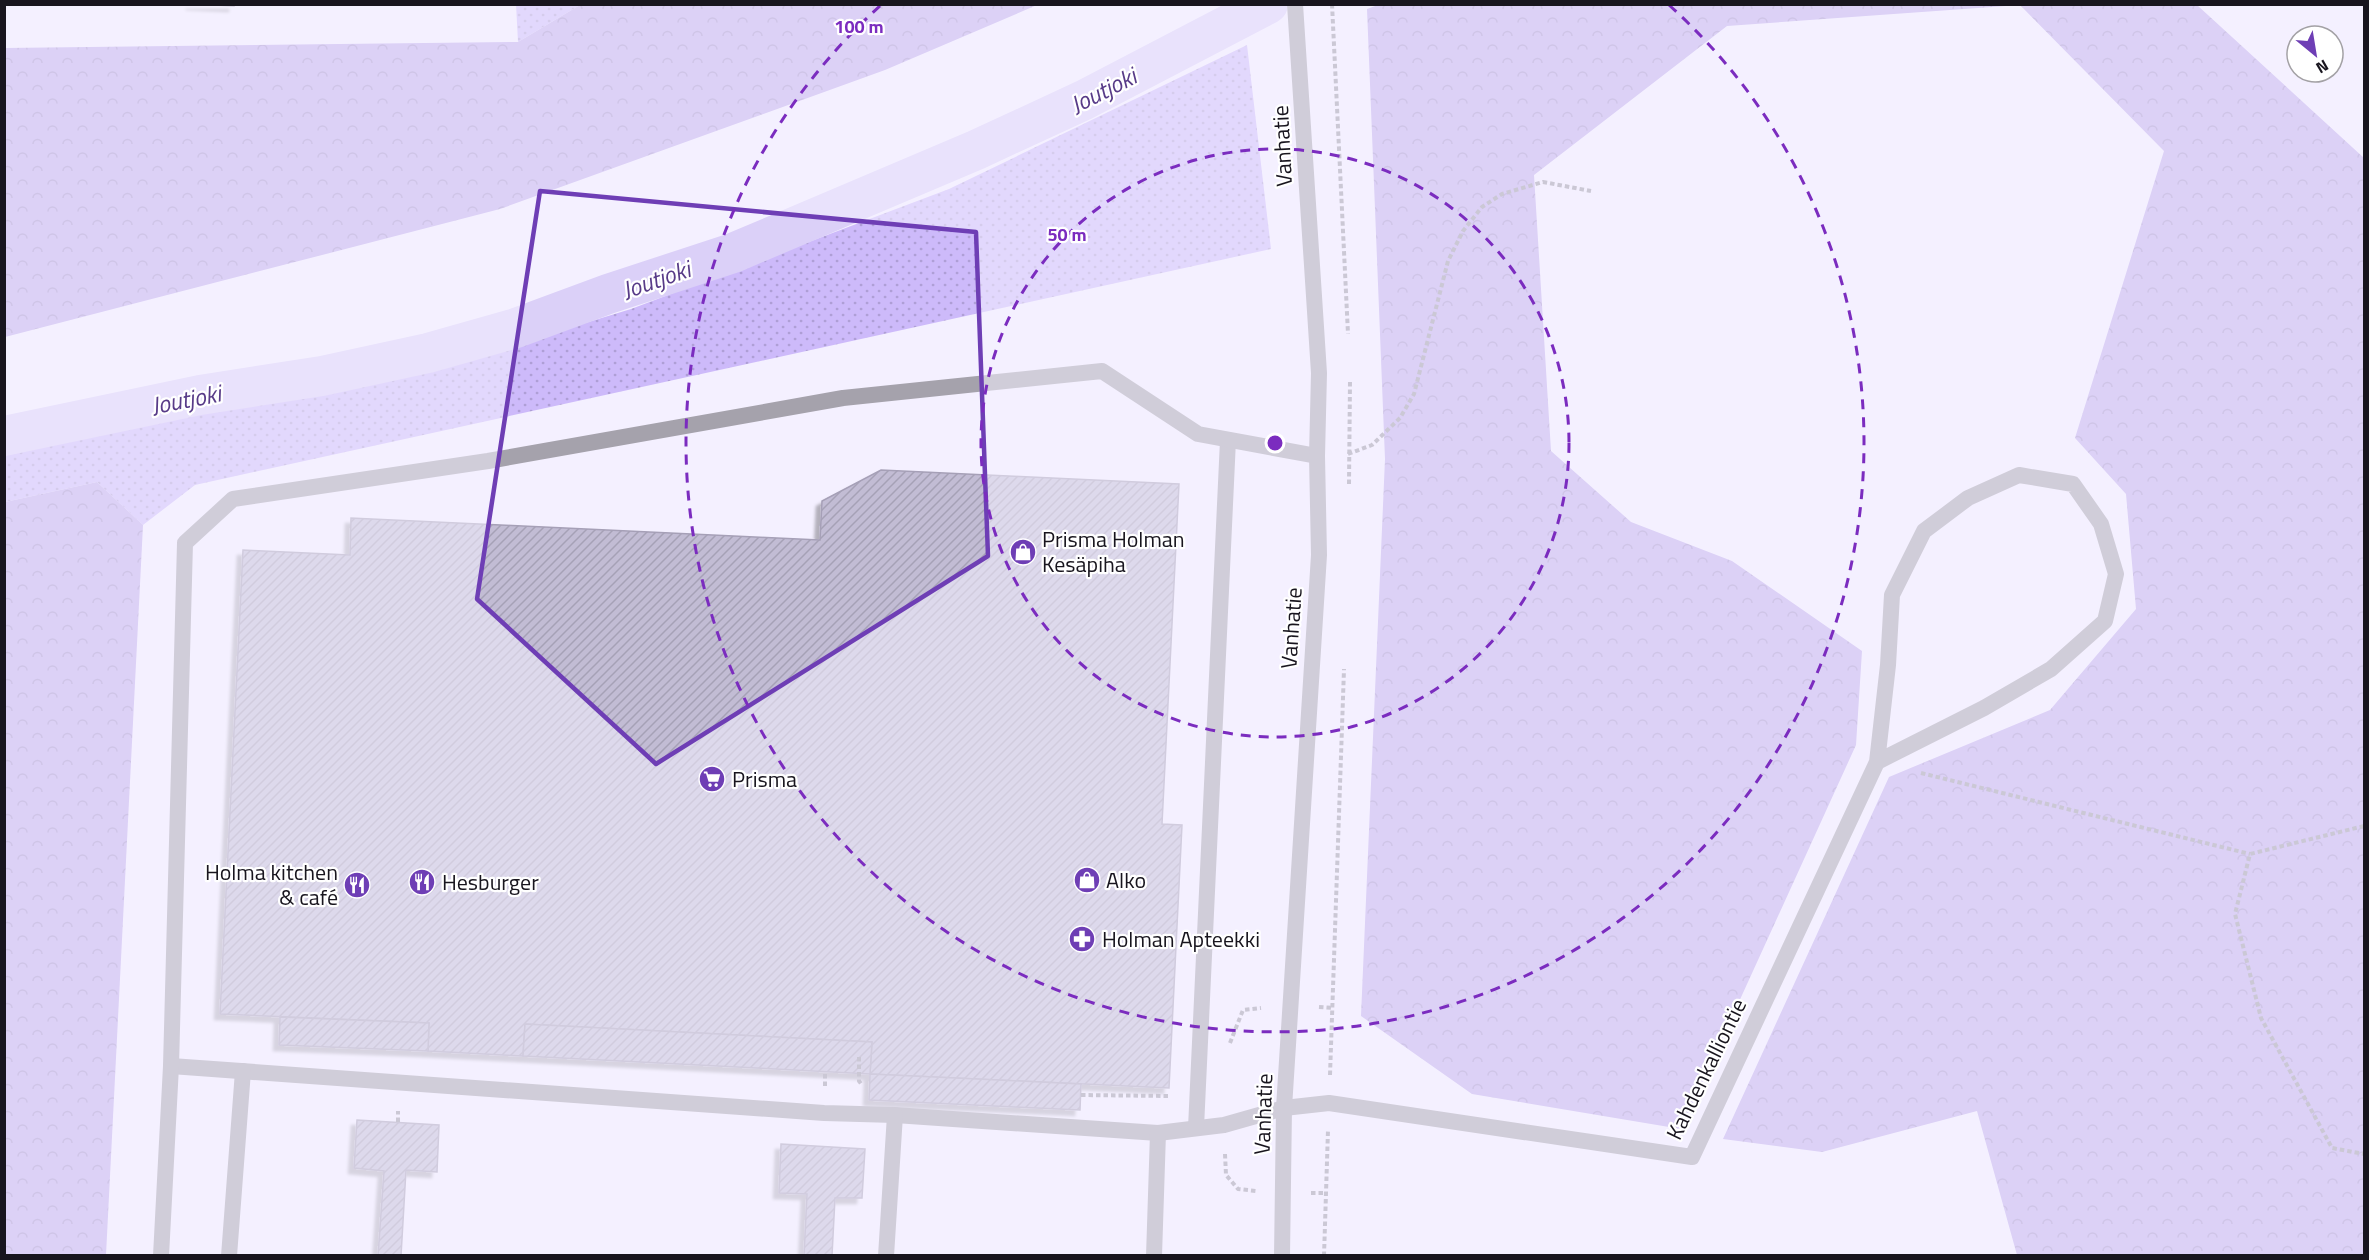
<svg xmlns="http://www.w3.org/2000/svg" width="2369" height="1260" viewBox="0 0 2369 1260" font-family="'Titillium Web',sans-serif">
  <defs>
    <pattern id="grass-dots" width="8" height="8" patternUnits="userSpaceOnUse" patternTransform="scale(1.5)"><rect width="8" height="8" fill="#cdbafa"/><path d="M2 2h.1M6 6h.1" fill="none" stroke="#af9fd6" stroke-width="1.8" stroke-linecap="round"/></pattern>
    <pattern id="forest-crowns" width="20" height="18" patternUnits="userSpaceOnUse" patternTransform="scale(1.5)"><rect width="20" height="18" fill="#beaaec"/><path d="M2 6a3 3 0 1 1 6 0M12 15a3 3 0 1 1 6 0" fill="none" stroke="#a391ca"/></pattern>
    <pattern id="building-hatch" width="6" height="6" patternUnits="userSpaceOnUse" patternTransform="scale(1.5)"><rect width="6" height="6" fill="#c2bcd4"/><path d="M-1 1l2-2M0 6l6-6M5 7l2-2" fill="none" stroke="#a6a1b6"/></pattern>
    <filter id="shadow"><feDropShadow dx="-5.5" dy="5.5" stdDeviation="1.5" flood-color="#0004"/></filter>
  </defs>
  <rect width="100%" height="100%" fill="#f4f0ff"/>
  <!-- grass -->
  <g fill="url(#grass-dots)">
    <polygon points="516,4 580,5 518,42"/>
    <polygon points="1247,45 1271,249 195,485 143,525 97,482 5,502 4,456 146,424 418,374 631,309 949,189"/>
  </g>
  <!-- forest -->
  <g fill="url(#forest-crowns)">
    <polygon points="580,5 1037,5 885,70 500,209 5,337 5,48 518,42"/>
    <polygon points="1378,5 2197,5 2364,158 2364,1255 2017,1255 1977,1111 1822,1152 1723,1139 1889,777 2050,710 2136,609 2126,494 2075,438 2164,151 2020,5 1727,26 1534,175 1551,451 1631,522 1732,561 1862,651 1856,745 1681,1129 1472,1094 1361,1016 1385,459 1367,9"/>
    <polygon points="97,482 143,525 106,1255 5,1255 5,502"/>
  </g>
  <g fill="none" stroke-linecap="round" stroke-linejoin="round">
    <!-- canal -->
    <polyline stroke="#dbd0f8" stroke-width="40" points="4,436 200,395 322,376 428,353 516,328 608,294 733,253 976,150 1084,100 1268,4"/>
  </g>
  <!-- building -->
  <g fill="url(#building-hatch)" stroke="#a6a0b7" stroke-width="1.5" filter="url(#shadow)">
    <polygon points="191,4 234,4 234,6"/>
    <polygon points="881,470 1179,484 1162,824 1182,825 1169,1088 870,1074 872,1042 525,1024 523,1056 428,1051 429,1023 220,1014 243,550 350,555 351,518 820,540 822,501"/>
    <polygon points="280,1017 429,1023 428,1051 279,1045"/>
    <polygon points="525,1024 872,1042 870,1074 523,1056"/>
    <polygon points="870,1074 1081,1084 1080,1110 869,1100"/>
    <polygon points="357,1120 439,1125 437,1172 406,1170 401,1256 378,1256 384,1171 354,1168"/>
    <polygon points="781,1144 865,1149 862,1198 835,1198 832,1256 804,1256 807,1194 779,1193"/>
  </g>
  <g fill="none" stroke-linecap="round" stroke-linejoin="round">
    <!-- path -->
    <g stroke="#9a97a3" stroke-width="4" stroke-dasharray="4.5 3" stroke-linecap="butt">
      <polyline points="1332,4 1348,334"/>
      <polyline points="1348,454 1372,445 1400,418 1414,394 1448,261 1463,231 1482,207 1502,194 1543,182 1591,191"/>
      <polyline points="1349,484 1350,381"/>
      <polyline points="1921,773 2250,854"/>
      <polyline points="2364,826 2250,854 2235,914 2261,1018 2332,1148 2364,1154"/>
      <polyline points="1319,1007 1333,1008"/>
      <polyline points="1230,1043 1243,1010 1261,1008"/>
      <polyline points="859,1057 859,1081 862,1085"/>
      <polyline points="1330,1075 1344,669"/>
      <polyline points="825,1086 825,1072"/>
      <polyline points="1081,1095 1168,1096"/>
      <polyline points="398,1122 398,1111"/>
      <polyline points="1225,1154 1226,1175 1238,1189 1256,1191"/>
      <polyline points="1311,1193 1326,1193"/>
      <polyline points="1324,1256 1328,1130"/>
    </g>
    <!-- service -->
    <g stroke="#a5a2ac" stroke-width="16">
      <polyline points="171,1066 824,1113 895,1115 1158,1133 1224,1125 1284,1108 1329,1103 1692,1157 1877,762 1888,665 1892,595 1924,531 1968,498 2019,475 2073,484 2101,524 2116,574 2105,621 2051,669 1984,708 1877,762"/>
      <polyline points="1196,1128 1228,440"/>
      <polyline points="161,1256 171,1066 185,543 233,499 488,461 843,398 1102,371 1198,434 1317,456"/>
      <polyline points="229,1256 243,1071"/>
      <polyline points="886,1256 895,1115"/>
      <polyline points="1154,1256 1158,1133"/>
    </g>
    <!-- minor -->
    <polyline stroke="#a5a2ac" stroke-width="16" points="1282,1256 1284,1108 1319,555 1317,456 1319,373 1295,4"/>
  </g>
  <!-- marked area -->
  <path d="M0 0H2369V1260H0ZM540,191L976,232L988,556L656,764L477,599Z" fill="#f4f0ff" fill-opacity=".55" fill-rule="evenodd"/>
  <path fill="none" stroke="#6e3eb5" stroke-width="4.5" stroke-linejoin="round" d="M540,191L976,232L988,556L656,764L477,599Z"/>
  <!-- distance rings -->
  <g fill="none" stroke="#7b2cbf" stroke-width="3" stroke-dasharray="10 8">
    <circle cx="1275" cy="443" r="294"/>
    <path d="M1669 5A589 589 0 1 1 881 5"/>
  </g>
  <!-- icons -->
  <defs>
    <symbol id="shop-disc" viewBox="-11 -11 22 22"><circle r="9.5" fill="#6e3eb5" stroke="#fff"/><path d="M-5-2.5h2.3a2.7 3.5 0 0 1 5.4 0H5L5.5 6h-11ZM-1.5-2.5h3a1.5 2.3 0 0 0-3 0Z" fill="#fff"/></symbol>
    <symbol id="supermarket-disc" viewBox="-11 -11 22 22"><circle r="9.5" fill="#6e3eb5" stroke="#fff"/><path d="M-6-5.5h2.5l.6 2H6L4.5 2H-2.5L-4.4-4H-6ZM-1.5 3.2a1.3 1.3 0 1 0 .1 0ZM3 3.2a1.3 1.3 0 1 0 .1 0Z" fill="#fff"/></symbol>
    <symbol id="restaurant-disc" viewBox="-11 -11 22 22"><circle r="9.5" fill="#6e3eb5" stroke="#fff"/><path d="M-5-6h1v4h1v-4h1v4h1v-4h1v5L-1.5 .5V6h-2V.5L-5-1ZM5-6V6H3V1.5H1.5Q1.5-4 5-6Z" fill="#fff"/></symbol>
    <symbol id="pharmacy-disc" viewBox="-11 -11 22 22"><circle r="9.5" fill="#6e3eb5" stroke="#fff"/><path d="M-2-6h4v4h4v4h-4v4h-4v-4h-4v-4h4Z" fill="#fff"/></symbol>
  </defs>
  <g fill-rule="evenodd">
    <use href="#shop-disc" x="1008" y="537" width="30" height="30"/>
    <use href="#supermarket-disc" x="697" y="764" width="30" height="30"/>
    <use href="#shop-disc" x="1072" y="865" width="30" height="30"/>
    <use href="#restaurant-disc" x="407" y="867" width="30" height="30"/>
    <use href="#restaurant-disc" x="342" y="870" width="30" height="30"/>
    <use href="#pharmacy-disc" x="1067" y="924" width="30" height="30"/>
  </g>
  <g text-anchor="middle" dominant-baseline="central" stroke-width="4.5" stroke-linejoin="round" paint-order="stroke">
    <!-- street labels -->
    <g font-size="22" fill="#18151e" stroke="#fff">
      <text transform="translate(1282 146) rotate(-93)">Vanhatie</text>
      <text transform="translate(1291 628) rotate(-86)">Vanhatie</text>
      <text transform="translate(1706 1069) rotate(-64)">Kahdenkalliontie</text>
      <text transform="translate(1263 1114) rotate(-88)">Vanhatie</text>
    </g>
    <!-- poi labels -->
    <g font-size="22" fill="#18151e" stroke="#fff" text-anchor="start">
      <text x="1042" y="539">Prisma Holman<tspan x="1042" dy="25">Kesäpiha</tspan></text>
      <text x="732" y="779">Prisma</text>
      <text x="338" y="872" text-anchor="end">Holma kitchen<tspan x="338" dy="25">&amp; café</tspan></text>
      <text x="1106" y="880">Alko</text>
      <text x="442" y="882">Hesburger</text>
      <text x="1102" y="939">Holman Apteekki</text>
    </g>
    <!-- water labels -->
    <g font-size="24" font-style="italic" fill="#583b88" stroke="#fff">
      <text transform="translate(1103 90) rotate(-27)">Joutjoki</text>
      <text transform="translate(656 279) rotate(-19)">Joutjoki</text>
      <text transform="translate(186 399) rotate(-11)">Joutjoki</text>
    </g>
  </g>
  <circle cx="1275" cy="443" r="9" fill="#7b2cbf" stroke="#fff" stroke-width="3"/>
  <g font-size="18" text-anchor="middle" font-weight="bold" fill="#7b2cbf" stroke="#fff" stroke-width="4.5" stroke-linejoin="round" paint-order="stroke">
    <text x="859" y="33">100 m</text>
    <text x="1067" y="241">50 m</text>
  </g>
  <!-- border -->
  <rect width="2369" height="1260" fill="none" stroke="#18151e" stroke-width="12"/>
  <!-- north arrow -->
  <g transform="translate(2315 54) rotate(150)"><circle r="28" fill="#ffffff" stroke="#a3a1a5" stroke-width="1.5"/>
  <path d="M0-4.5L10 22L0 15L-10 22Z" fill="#6e3eb5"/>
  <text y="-9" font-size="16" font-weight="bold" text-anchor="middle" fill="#18151e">N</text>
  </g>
</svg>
